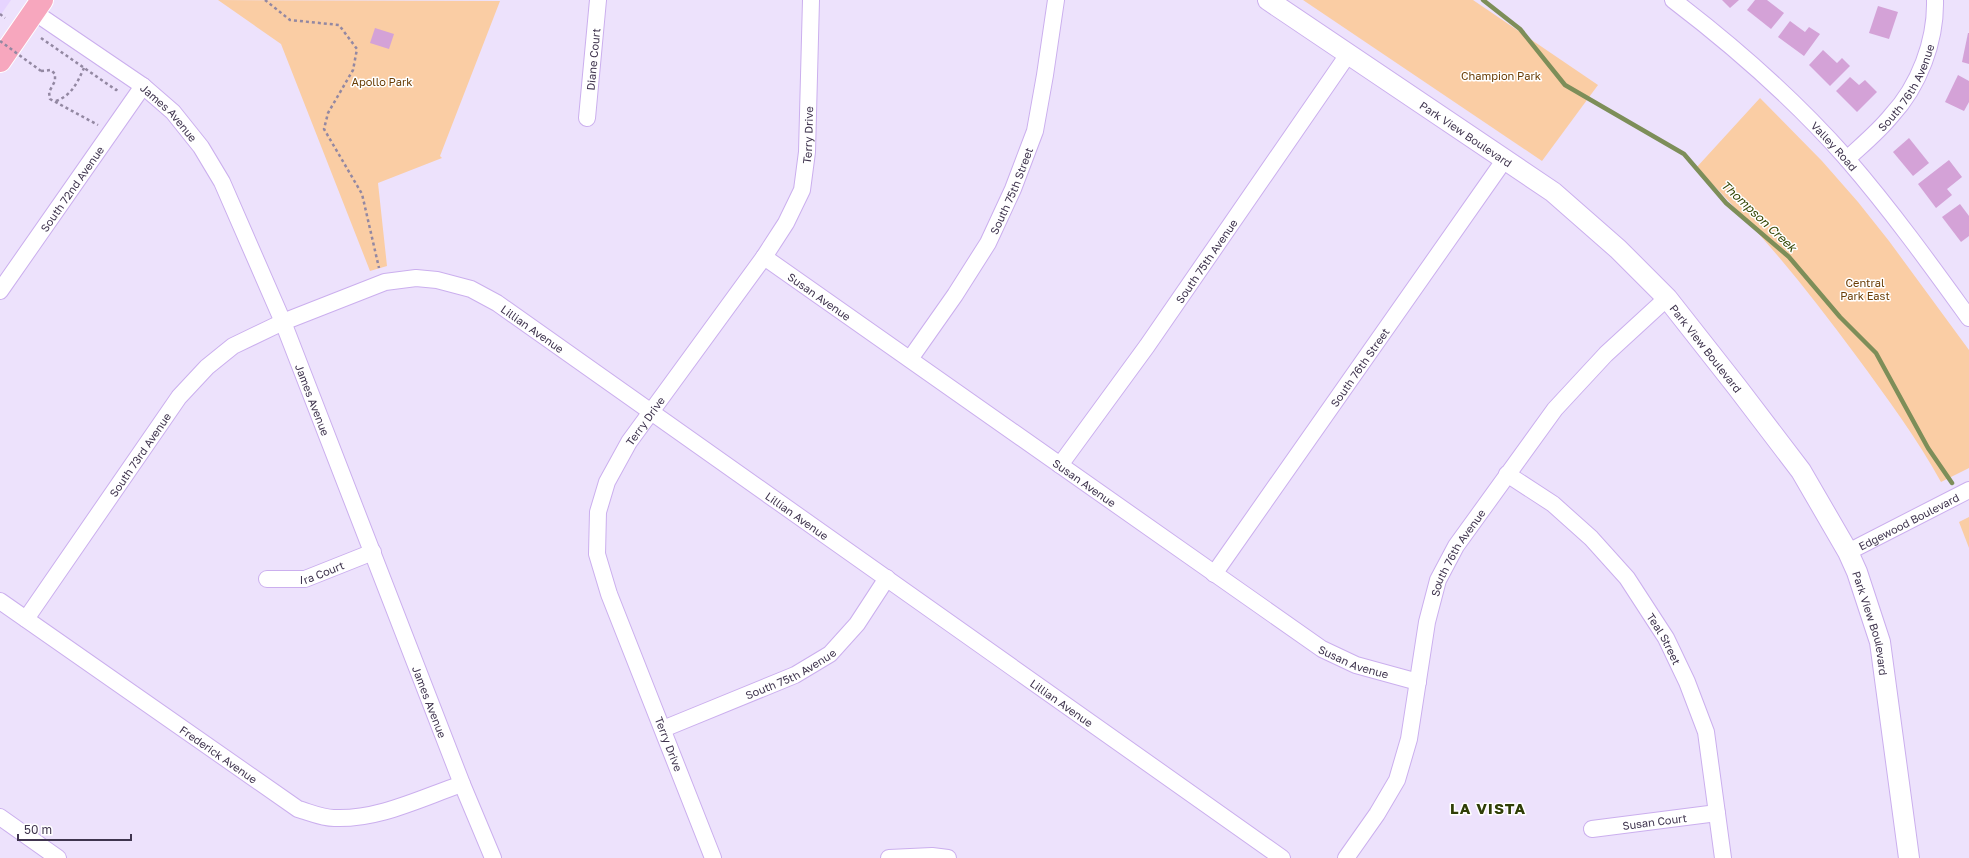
<svg xmlns="http://www.w3.org/2000/svg" width="1969" height="858" viewBox="0 0 1969 858" font-family="'Golos Text',sans-serif">
  <rect width="100%" height="100%" fill="#ede2fc"/>
  <!-- built -->
  <polygon fill="#e6d4ff" points="0,0 11,0 0,16"/>
  <!-- green -->
  <g fill="#facda4">
    <polygon points="218,0 500,1 440,156 442,158 378,183 387,266 370,271 281,44"/>
    <polygon points="1303,0 1473,0 1598,85 1542,161"/>
    <path d="M1760,98L1822,161L1858,202L1889,241L1969,350V468L1941,482C1917,438 1887,398 1857,357C1806,288 1757,227 1696,168Z"/>
    <polygon points="1969,517 1969,548 1959,522"/>
  </g>
  <g fill="none" stroke-linecap="round" stroke-linejoin="round">
    <!-- stream -->
    <polyline stroke="#7d8e59" stroke-width="4.5" points="1483,0 1520,29 1565,85 1684,154 1726,203 1789,257 1840,317 1876,353 1928,448 1952,483"/>
  </g>
  <!-- building -->
  <g fill="#d4a2d7">
    <polygon points="1722,0 1739,0 1730,8"/>
    <polygon points="1755,0 1767,0 1784,13 1771,29 1747,10"/>
    <polygon points="1878,6 1898,12 1889,39 1869,33"/>
    <polygon points="1790,21 1805,32 1809,27 1820,34 1804,56 1778,37"/>
    <polygon points="375,28 394,34 389,49 370,43"/>
    <polygon points="1968,33 1969,33 1969,64 1962,62"/>
    <polygon points="1823,50 1837,63 1842,58 1850,66 1830,86 1809,65"/>
    <polygon points="1958,75 1969,81 1969,102 1964,111 1945,102"/>
    <polygon points="1850,77 1859,85 1865,80 1877,92 1857,112 1836,91"/>
    <polygon points="1909,138 1929,163 1913,176 1893,152"/>
    <polygon points="1949,160 1962,177 1947,189 1952,195 1936,208 1918,184"/>
    <polygon points="1960,204 1969,216 1969,236 1961,242 1942,217"/>
  </g>
  <g fill="none" stroke-linecap="round" stroke-linejoin="round">
    <defs>
      <g id="minor">
        <path id="s1" d="M1673,0C1736,48 1795,100 1847,159C1891,210 1930,264 1969,318"/>
        <path id="s2" d="M34,12L143,86L173,112L201,147L222,182L283,322L462,784L493,858"/>
        <path id="s3" d="M587,118L598,0"/>
        <path id="s4" d="M1847,159C1862,145 1878,132 1891,116C1919,86 1936,41 1935,0"/>
        <path id="s5" d="M764,257L1322,649L1356,665L1418,682"/>
        <path id="s6" d="M0,291L143,86"/>
        <path id="s7" d="M910,359L955,295L988,243L1013,189L1035,131L1045,75L1056,0"/>
        <path id="s8" d="M1060,465L1147,346L1349,53"/>
        <path id="s9" d="M1507,474L1553,504L1591,538L1627,578L1666,638L1687,682L1706,732L1723,858"/>
        <path id="s10" d="M1848,552L1969,490"/>
        <path id="s11" d="M1214,574L1505,159"/>
        <path id="s12" d="M267,579H305L373,552"/>
        <path id="s13" d="M0,601L298,809C309,812 322,818 334,818C378,820 421,798 462,784"/>
        <path id="s14" d="M26,619L179,397L207,367L233,346L283,322L385,282L416,278L437,280L471,289L497,303L1282,858"/>
        <path id="s15" d="M663,729L795,675L830,654L857,624L887,578"/>
        <polyline points="0,817 58,858"/>
        <path id="s16" d="M1592,829L1717,813"/>
        <path id="s17" d="M713,858L609,594L597,554L598,512L607,482L629,442L764,257L786,223L802,190L807,152L811,0"/>
        <polyline points="889,858 932,856 948,858"/>
        <path id="s18" d="M1346,858L1377,814L1397,780L1409,739L1427,622L1438,580L1456,546L1555,409L1606,354L1667,298"/>
      </g>
      <g id="tertiary">
        <path id="s19" d="M1268,0L1553,192L1618,249L1667,298L1737,387L1801,471L1848,552L1857,572L1880,642L1909,858"/>
      </g>
      <polyline id="primary" points="0,61 42,0"/>
    </defs>
    <!-- minor casing -->
    <use href="#minor" stroke="#cbafee" stroke-width="18"/>
    <!-- tertiary casing -->
    <use href="#tertiary" stroke="#cbafee" stroke-width="22"/>
    <!-- primary casing -->
    <use href="#primary" stroke="#fff" stroke-width="24"/>
    <!-- path -->
    <g stroke="#9388a2" stroke-width="2.5" stroke-dasharray="3 3" stroke-linecap="butt">
      <polyline points="265,0 290,20 339,25 357,49 353,70 328,113 324,129 362,194 379,268"/>
      <polyline points="0,14 5,18"/>
      <polyline points="41,38 116,90 119,87"/>
      <polyline points="41,71 51,70 55,74 55,81 49,92 50,99 98,125"/>
      <path d="M56,101C72,95 77,83 84,68"/>
    </g>
    <!-- minor -->
    <use href="#minor" stroke="#fff" stroke-width="16"/>
    <!-- tertiary -->
    <use href="#tertiary" stroke="#fff" stroke-width="20"/>
    <!-- primary -->
    <use href="#primary" stroke="#f7a7be" stroke-width="22"/>
    <!-- path-bridge -->
    <polyline stroke="#9388a2" stroke-width="2.5" stroke-dasharray="3 3" stroke-linecap="butt" points="0,41 41,71"/>
  </g>
  <g text-anchor="middle" dominant-baseline="central" stroke-width="3" stroke-linejoin="round" paint-order="stroke">
    <!-- street labels -->
    <g font-size="11" fill="#3f344e" stroke="#fff">
      <text stroke="none"><textPath href="#s3" startOffset="59">Diane Court</textPath></text>
      <text stroke="none"><textPath href="#s4" startOffset="94">South 76th Avenue</textPath></text>
      <text stroke="none"><textPath href="#s2" startOffset="169">James Avenue</textPath></text>
      <text stroke="none"><textPath href="#s19" startOffset="239">Park View Boulevard</textPath></text>
      <text stroke="none"><textPath href="#s17" startOffset="806">Terry Drive</textPath></text>
      <text stroke="none"><textPath href="#s1" startOffset="218">Valley Road</textPath></text>
      <text stroke="none"><textPath href="#s6" startOffset="125">South 72nd Avenue</textPath></text>
      <text stroke="none"><textPath href="#s7" startOffset="197">South 75th Street</textPath></text>
      <text stroke="none"><textPath href="#s8" startOffset="251">South 75th Avenue</textPath></text>
      <text stroke="none"><textPath href="#s5" startOffset="68">Susan Avenue</textPath></text>
      <text stroke="none"><textPath href="#s14" startOffset="670">Lillian Avenue</textPath></text>
      <text stroke="none"><textPath href="#s19" startOffset="563">Park View Boulevard</textPath></text>
      <text stroke="none"><textPath href="#s11" startOffset="253">South 76th Street</textPath></text>
      <text stroke="none"><textPath href="#s2" startOffset="493">James Avenue</textPath></text>
      <text stroke="none"><textPath href="#s17" startOffset="471">Terry Drive</textPath></text>
      <text stroke="none"><textPath href="#s14" startOffset="200">South 73rd Avenue</textPath></text>
      <text stroke="none"><textPath href="#s5" startOffset="392">Susan Avenue</textPath></text>
      <text stroke="none"><textPath href="#s14" startOffset="994">Lillian Avenue</textPath></text>
      <text stroke="none"><textPath href="#s10" startOffset="68">Edgewood Boulevard</textPath></text>
      <text stroke="none"><textPath href="#s18" startOffset="331">South 76th Avenue</textPath></text>
      <text stroke="none"><textPath href="#s12" startOffset="56">Ira Court</textPath></text>
      <text stroke="none"><textPath href="#s19" startOffset="887">Park View Boulevard</textPath></text>
      <text stroke="none"><textPath href="#s9" startOffset="231">Teal Street</textPath></text>
      <text stroke="none"><textPath href="#s5" startOffset="716">Susan Avenue</textPath></text>
      <text stroke="none"><textPath href="#s15" startOffset="139">South 75th Avenue</textPath></text>
      <text stroke="none"><textPath href="#s2" startOffset="817">James Avenue</textPath></text>
      <text stroke="none"><textPath href="#s14" startOffset="1318">Lillian Avenue</textPath></text>
      <text transform="translate(669 744) rotate(69)">Terry Drive</text>
      <text stroke="none"><textPath href="#s13" startOffset="267">Frederick Avenue</textPath></text>
      <text stroke="none"><textPath href="#s16" startOffset="63">Susan Court</textPath></text>
    </g>
    <!-- park labels -->
    <g font-size="11" fill="#693d05" stroke="#fff">
      <text x="1501" y="75">Champion Park</text>
      <text x="382" y="81">Apollo Park</text>
      <text x="1865" y="282">Central<tspan x="1865" dy="13">Park East</tspan></text>
    </g>
    <!-- water labels -->
    <g font-size="12" font-style="italic" fill="#344604" stroke="#fff">
      <text transform="translate(1759 216) rotate(43)">Thompson Creek</text>
    </g>
    <!-- district labels -->
    <g font-size="15" font-weight="bold" letter-spacing="1" fill="#2f3e06" stroke="#fff">
      <text x="1488" y="808">LA VISTA</text>
    </g>
  </g>
  <!-- scale -->
  <path d="M18 834v6h113v-6" fill="none" stroke="#3f344e" stroke-width="2"/>
  <text x="24" y="834" font-size="12" fill="#3f344e" stroke="#ffffff" stroke-width="3" paint-order="stroke">50 m</text>
</svg>
